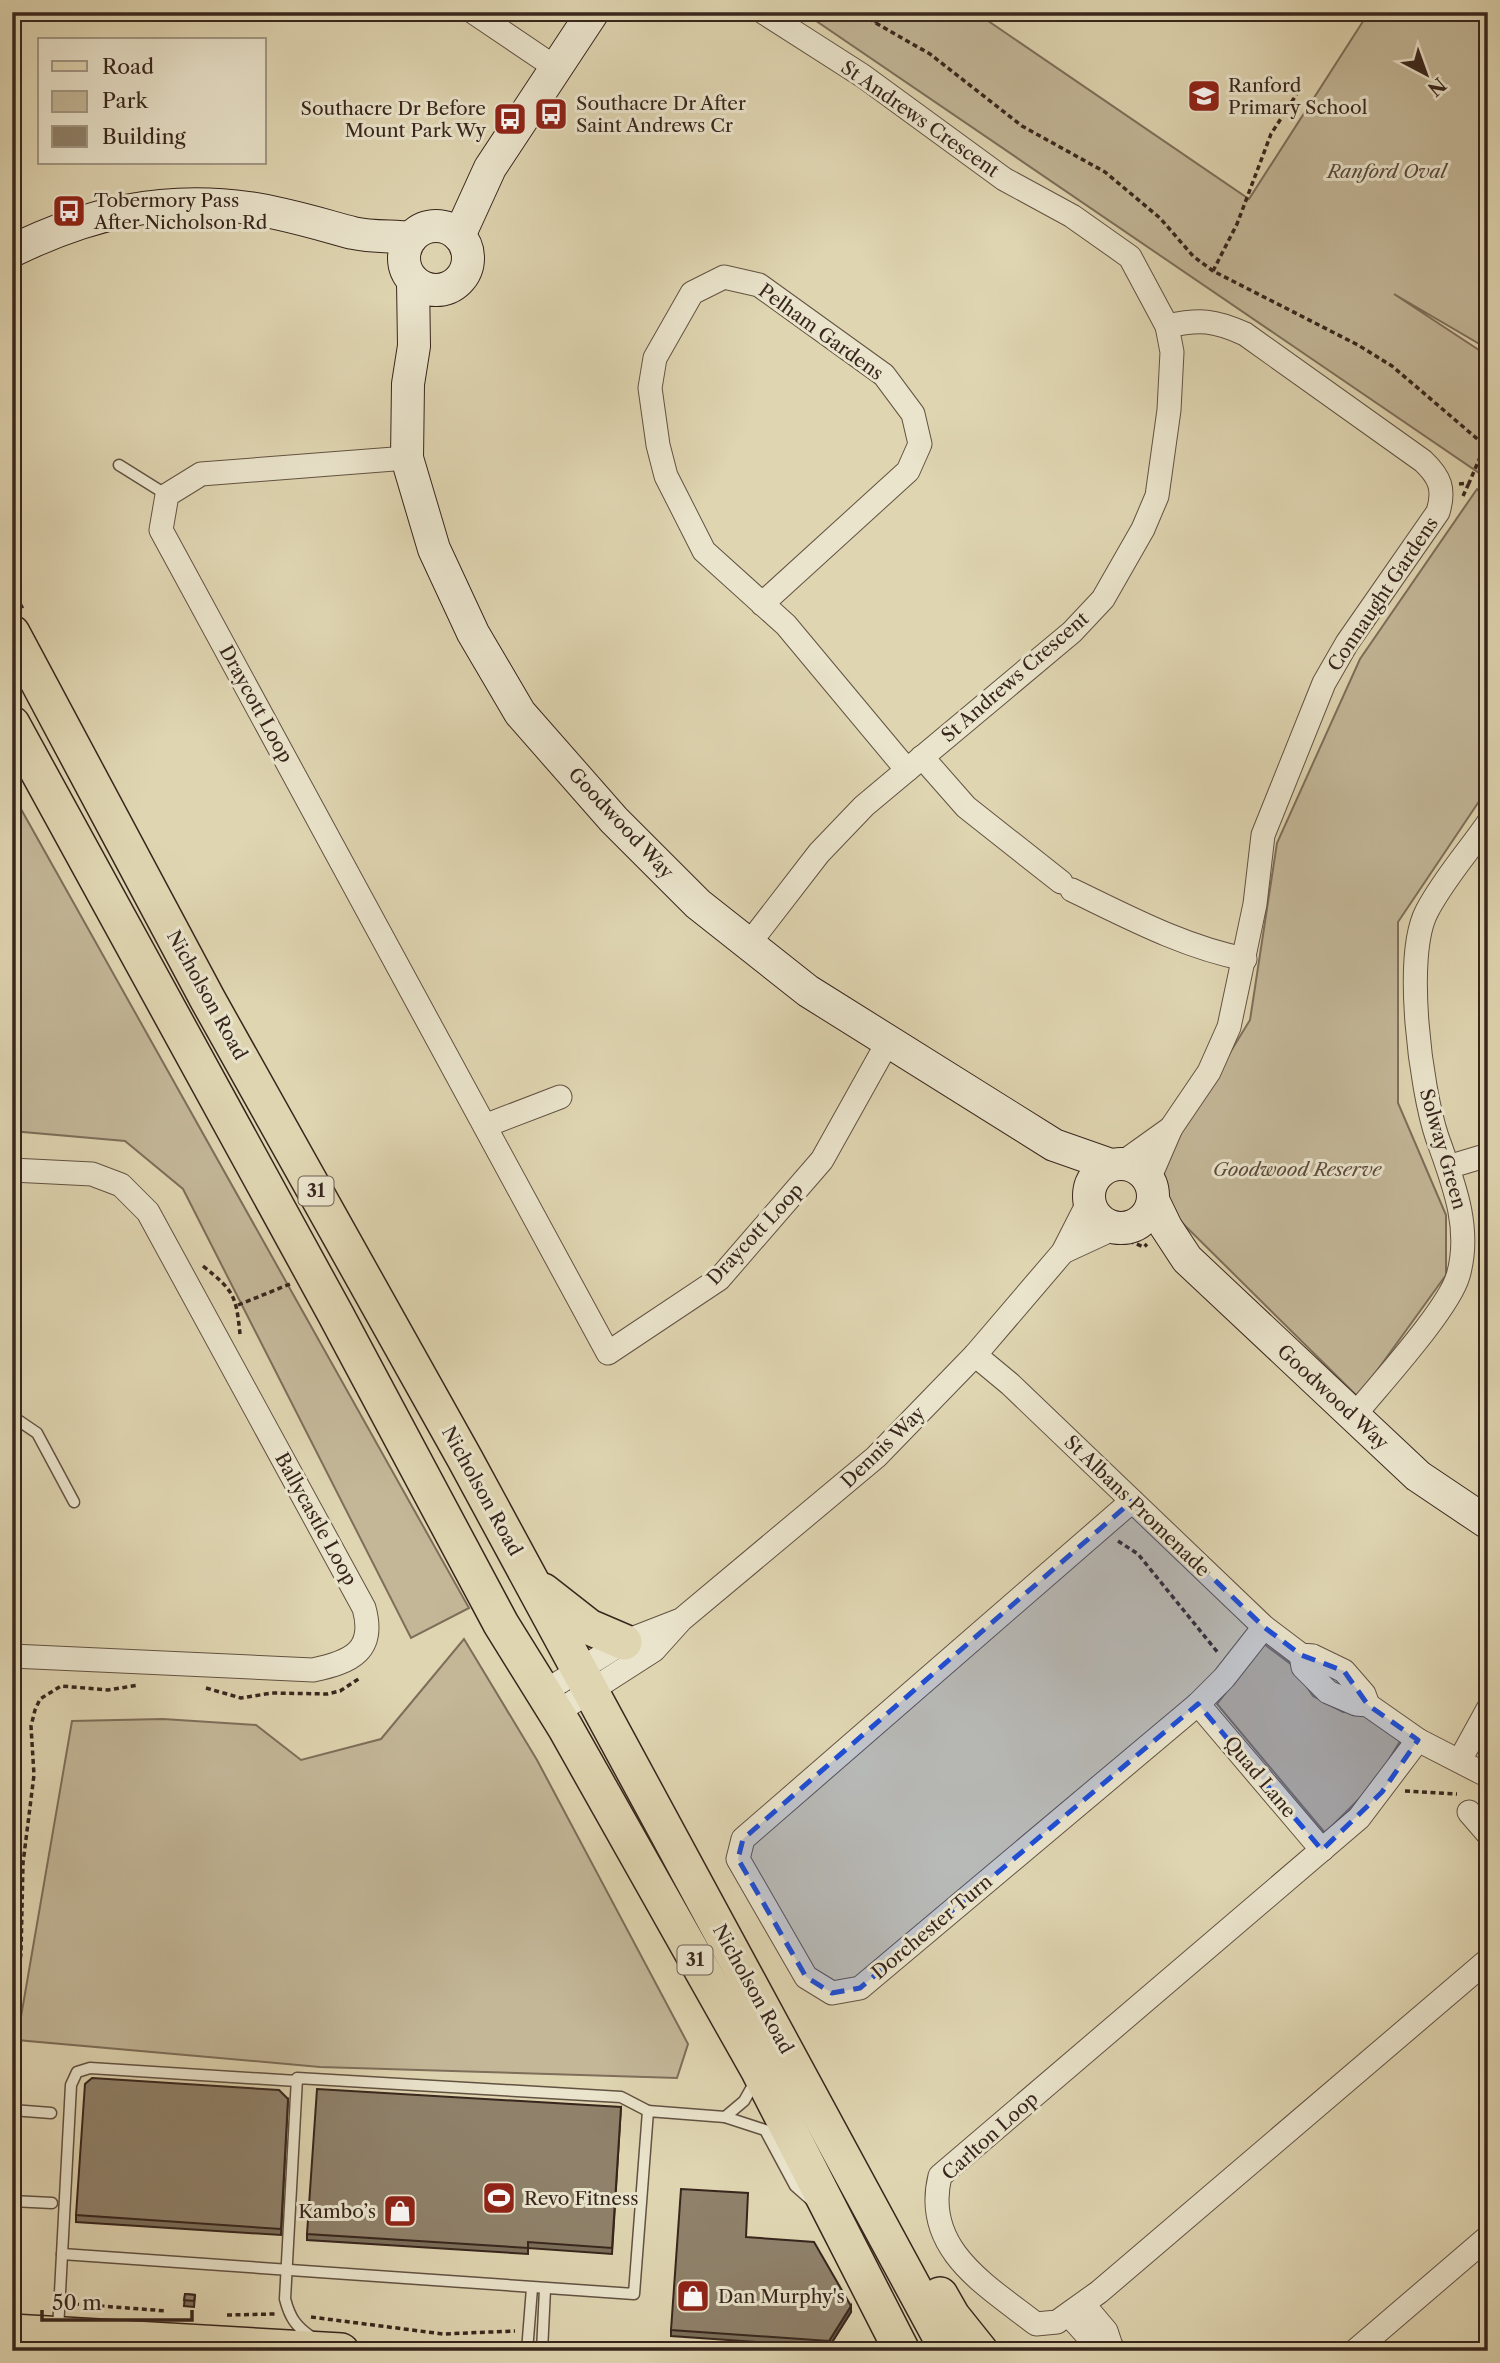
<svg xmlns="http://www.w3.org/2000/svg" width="1500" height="2363" viewBox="0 0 1500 2363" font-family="'Libre Caslon Text',serif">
  <rect width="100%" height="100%" fill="#dfd5b1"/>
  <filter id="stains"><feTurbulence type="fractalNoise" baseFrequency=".00286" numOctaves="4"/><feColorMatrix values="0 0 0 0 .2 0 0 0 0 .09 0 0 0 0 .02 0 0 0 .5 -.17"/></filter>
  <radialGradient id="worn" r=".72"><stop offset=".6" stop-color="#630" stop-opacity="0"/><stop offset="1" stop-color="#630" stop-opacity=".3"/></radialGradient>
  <!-- green -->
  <g fill="#c3b798" stroke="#7e6e5a" stroke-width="2">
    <polygon points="803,12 975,12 1249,199 1369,12 1488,12 1488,349 1394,294 1488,356 1488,479"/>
    <polygon points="1477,489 1488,496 1488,788 1398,922 1398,1103 1446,1215 1446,1275 1358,1397 1147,1188 1250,1020 1277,843 1360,659"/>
    <polygon points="12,793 469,1608 411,1638 183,1189 125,1141 12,1131"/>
    <polygon points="464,1639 537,1760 688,2044 677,2078 320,2067 17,2040 72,1721 163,1719 256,1725 301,1760 381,1739"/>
    <polygon points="1264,1644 1292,1665 1313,1696 1343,1712 1361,1711 1402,1738 1374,1784 1325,1833 1217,1704"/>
  </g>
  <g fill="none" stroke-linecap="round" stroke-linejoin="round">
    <defs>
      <g id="lane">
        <polyline points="119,465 167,495"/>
        <polyline points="12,1416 37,1433 74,1502"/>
        <polyline points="12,2110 51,2113"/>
        <polyline points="725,2117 744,2101 756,2080"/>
        <polyline points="12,2201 52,2203"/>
        <polyline points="62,2254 634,2294 648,2111 725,2117 765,2130 795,2186 812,2201"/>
        <polyline points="58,2330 71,2085 77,2072 90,2068 297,2081"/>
        <path d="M313,2338C296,2327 290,2318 285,2299L297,2078L621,2097L648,2111"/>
        <polyline points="527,2351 532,2288"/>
        <polyline points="542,2351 545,2289"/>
      </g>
      <g id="street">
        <polyline points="473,12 556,68"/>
        <polyline points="407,458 201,474 167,495 161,530 608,1353 719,1279 822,1160 889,1040"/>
        <polyline points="762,604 908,471 920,444 913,414 884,375 759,285 724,277 692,293 655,358 650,388 658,445 666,476 704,551 786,625 907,770"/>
        <polyline points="922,757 966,807 1061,882"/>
        <path d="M1072,890C1128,917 1184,947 1245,959"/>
        <polyline points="748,945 819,853 864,806 1072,632 1103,599 1143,529 1157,496 1169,410 1172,352 1167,326 1130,257 1072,216 1004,179 863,76 763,12"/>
        <polyline points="487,1125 560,1097"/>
        <polyline points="1122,1163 1171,1128"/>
        <polyline points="1448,1167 1488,1155"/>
        <path d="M12,1170L92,1174L121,1185L148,1212L364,1608C376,1651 351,1662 313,1670L12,1656"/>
        <path d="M1149,1179L1171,1128L1209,1072L1229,1027L1255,904L1263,835L1324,683L1347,643L1438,512C1445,489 1440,477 1423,461L1245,334C1214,320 1200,319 1167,326"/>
        <polyline points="1063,1252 1115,1228"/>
        <polyline points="975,1355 1010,1384 1264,1627 1301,1655 1313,1656 1344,1671 1364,1694 1368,1705"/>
        <path d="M1353,1417C1378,1386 1448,1310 1458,1276C1472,1228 1453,1182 1437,1137C1421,1089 1403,956 1427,911C1443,880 1468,852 1488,823"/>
        <polyline points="1132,1501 743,1839 738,1859 806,1977 832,1993 860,1988 1198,1704 1224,1678 1264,1627"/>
        <polyline points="1301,1655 1303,1667 1328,1692 1356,1704 1368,1705 1418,1740 1488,1776"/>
        <polyline points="544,1692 624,1642 678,1621"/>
        <polyline points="1198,1704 1322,1850"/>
        <polyline points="556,1713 654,1650 681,1620 876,1457 975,1355 1063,1252 1089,1201"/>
        <path d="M1418,1740L1359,1818L940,2176C922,2249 986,2285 1036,2324L1057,2322L1099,2292L1488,1960"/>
        <polyline points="1460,1760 1488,1709"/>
        <polyline points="1469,1812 1488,1834"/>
        <polyline points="1084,2305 1106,2331 1112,2349"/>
        <polyline points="1069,2315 1095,2344 1116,2351"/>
        <polyline points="1355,2351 1488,2237"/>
      </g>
      <g id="secondary">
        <circle cx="436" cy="258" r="32"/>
        <polyline points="459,236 490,168 593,12"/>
        <path d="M12,251C89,213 163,196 249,208C284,213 319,224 353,233C371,237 392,236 411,238"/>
        <polyline points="413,281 414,346 408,384 407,458 434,549 473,633 520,713 614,820 698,904 808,991 1054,1145 1111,1165"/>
        <circle cx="1121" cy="1196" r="32"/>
        <polyline points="1153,1200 1166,1227 1187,1259 1418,1476 1488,1523"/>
      </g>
      <g id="primary">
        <polyline points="12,633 208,1000 465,1459 948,2351"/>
        <polyline points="12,724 336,1315 501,1624 565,1727 759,2071 902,2351"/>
        <polyline points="543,1591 589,1627 624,1642"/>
        <polyline points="940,2295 952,2316 980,2351"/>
        <polyline points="12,2332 341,2351"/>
      </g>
    </defs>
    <!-- lane casing -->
    <use href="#lane" stroke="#625242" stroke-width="13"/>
    <!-- street casing -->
    <use href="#street" stroke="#625242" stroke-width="25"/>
    <!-- secondary casing -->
    <use href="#secondary" stroke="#38261d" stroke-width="34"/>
    <!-- primary casing -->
    <use href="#primary" stroke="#38261d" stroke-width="38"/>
    <!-- path -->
    <g stroke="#38261d" stroke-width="3.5" stroke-dasharray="5 3.5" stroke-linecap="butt">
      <polyline points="863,12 874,22 930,54 1022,126 1105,172 1160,218 1193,256 1213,271 1358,345 1392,366 1488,448"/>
      <polyline points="874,22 891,12"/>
      <polyline points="1213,271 1237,224 1271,134 1300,89"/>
      <polyline points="1459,484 1469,483 1485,446"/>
      <polyline points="1463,496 1469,483"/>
      <polyline points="12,589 23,609"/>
      <polyline points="1129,1241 1144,1247 1147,1244"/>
      <path d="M203,1266C234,1291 236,1295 240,1334"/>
      <polyline points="238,1305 290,1284"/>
      <polyline points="1118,1541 1138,1554 1219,1654"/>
      <polyline points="206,1688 241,1698 272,1693 327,1694 340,1691 360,1678"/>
      <polyline points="1405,1791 1457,1794"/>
      <polyline points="12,2009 21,1954 23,1863 34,1775 31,1726 35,1710 40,1699 61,1686 108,1690 139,1685"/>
      <polyline points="74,2304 167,2311"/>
      <polyline points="227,2315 275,2314"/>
      <polyline points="311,2317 443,2334 515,2331"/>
      <polyline points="858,2347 865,2351"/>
    </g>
    <!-- lane -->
    <use href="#lane" stroke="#eae4cc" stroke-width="10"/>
    <!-- street -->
    <use href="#street" stroke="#eae4cc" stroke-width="23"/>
    <!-- secondary -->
    <use href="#secondary" stroke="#eae4cc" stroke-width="32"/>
    <!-- primary -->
    <use href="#primary" stroke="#dfd5b1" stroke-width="35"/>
  </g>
  <!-- wall -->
  <g fill="#7b6f5b" stroke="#38261d" stroke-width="2">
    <polygon points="288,2099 281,2235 76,2222 76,2215"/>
    <polygon points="621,2107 612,2254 528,2248 528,2254 307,2240 307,2234"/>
    <polygon points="746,2237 851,2312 829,2347 671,2336 671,2330"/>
    <polygon points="185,2294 195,2295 194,2307 184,2306"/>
  </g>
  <!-- shaded-wall -->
  <polygon fill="#645a4a" stroke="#38261d" stroke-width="2" points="851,2306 851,2312 829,2347 829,2341"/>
  <!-- building -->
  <g fill="#8f816a" stroke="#38261d" stroke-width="2">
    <polygon points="92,2078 279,2090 288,2099 281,2229 76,2215 85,2084"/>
    <polygon points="317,2089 621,2107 612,2248 528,2242 528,2248 307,2234"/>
    <polygon points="681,2189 748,2193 746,2237 814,2242 851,2306 829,2341 671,2330"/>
    <polygon points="185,2294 195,2295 194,2301 184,2300"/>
  </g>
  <!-- marked area -->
  <path fill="#1d4ed8" fill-opacity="0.2" stroke="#1d4ed8" stroke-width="5" stroke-dasharray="14 9" stroke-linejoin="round" d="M1132,1501L1264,1627L1301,1655L1344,1671L1368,1705L1418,1740L1382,1792L1322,1850L1198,1704L860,1988L832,1993L806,1977L738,1859L743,1839Z"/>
  <!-- icons -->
  <defs>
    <symbol id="school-square" viewBox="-11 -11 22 22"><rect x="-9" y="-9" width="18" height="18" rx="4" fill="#8f2418" stroke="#eae4cc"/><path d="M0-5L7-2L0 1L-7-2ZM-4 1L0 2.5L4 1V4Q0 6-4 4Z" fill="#fff"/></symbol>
    <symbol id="bus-square" viewBox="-11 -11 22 22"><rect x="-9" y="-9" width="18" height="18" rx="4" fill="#8f2418" stroke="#eae4cc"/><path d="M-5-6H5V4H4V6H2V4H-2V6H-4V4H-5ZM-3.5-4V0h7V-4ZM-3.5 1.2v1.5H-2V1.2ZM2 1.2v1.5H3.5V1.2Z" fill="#fff"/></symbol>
    <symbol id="stadium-square" viewBox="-11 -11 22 22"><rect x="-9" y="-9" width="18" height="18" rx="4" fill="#8f2418" stroke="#eae4cc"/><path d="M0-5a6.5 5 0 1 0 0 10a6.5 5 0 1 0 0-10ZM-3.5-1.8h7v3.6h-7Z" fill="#fff"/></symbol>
    <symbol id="shop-square" viewBox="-11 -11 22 22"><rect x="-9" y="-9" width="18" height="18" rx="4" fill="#8f2418" stroke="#eae4cc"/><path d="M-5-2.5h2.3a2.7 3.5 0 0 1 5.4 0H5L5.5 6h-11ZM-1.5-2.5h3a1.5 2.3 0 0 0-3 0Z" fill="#fff"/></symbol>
  </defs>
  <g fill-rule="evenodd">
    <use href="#school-square" x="1185" y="77" width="38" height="38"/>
    <use href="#bus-square" x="532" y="95" width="38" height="38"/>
    <use href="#bus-square" x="491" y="100" width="38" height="38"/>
    <use href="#bus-square" x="50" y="192" width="38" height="38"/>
    <use href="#stadium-square" x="480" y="2179" width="38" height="38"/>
    <use href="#shop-square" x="381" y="2192" width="38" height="38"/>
    <use href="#shop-square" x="674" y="2277" width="38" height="38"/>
  </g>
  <g text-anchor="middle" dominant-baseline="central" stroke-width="6" stroke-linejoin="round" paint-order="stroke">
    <!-- shield labels -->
    <g fill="#eae4cc" stroke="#6d5f52" stroke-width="2">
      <rect x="298.5" y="1176.5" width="35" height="29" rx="5"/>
      <rect x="677.5" y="1945.5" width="35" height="29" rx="5"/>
    </g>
    <g font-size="18" font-weight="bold" fill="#38261d">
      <text x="316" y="1191">31</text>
      <text x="695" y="1960">31</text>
    </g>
    <!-- poi labels -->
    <g font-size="19" fill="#38261d" stroke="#eae4cc" text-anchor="start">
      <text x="1228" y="85">Ranford<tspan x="1228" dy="22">Primary School</tspan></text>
      <text x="576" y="103">Southacre Dr After<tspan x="576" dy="22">Saint Andrews Cr</tspan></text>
      <text x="486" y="108" text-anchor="end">Southacre Dr Before<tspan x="486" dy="22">Mount Park Wy</tspan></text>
      <text x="94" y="200">Tobermory Pass<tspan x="94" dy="22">After Nicholson Rd</tspan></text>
      <text x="524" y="2198">Revo Fitness</text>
      <text x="376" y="2211" text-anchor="end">Kambo’s</text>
      <text x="718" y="2296">Dan Murphy's</text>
    </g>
    <!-- street labels -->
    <g font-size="19" fill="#38261d" stroke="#eae4cc">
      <text transform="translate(920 119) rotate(35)">St Andrews Crescent</text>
      <text transform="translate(821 332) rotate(36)">Pelham Gardens</text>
      <text transform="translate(1383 594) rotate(-56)">Connaught Gardens</text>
      <text transform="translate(1015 677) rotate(-41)">St Andrews Crescent</text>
      <text transform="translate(256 704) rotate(61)">Draycott Loop</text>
      <text transform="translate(621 823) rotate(47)">Goodwood Way</text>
      <text transform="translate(207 995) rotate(61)">Nicholson Road</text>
      <text transform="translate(1443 1149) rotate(74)">Solway Green</text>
      <text transform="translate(755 1234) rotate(-47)">Draycott Loop</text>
      <text transform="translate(1333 1397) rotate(43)">Goodwood Way</text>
      <text transform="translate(883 1447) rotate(-44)">Dennis Way</text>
      <text transform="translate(482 1491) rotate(61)">Nicholson Road</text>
      <text transform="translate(1137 1506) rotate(44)">St Albans Promenade</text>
      <text transform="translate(316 1519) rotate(61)">Ballycastle Loop</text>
      <text transform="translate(1260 1777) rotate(50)">Quad Lane</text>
      <text transform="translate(932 1927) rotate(-40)">Dorchester Turn</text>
      <text transform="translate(753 1989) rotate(61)">Nicholson Road</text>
      <text transform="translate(990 2136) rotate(-42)">Carlton Loop</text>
    </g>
    <!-- park labels -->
    <g font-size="19" font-style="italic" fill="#5b4a3c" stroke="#eae4cc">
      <text x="1387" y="171">Ranford Oval</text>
      <text x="1297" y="1169">Goodwood Reserve</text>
    </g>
  </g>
  <!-- margin -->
  <rect width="1500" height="2363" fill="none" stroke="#dfd5b1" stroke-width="42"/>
  <rect x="14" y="14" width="1472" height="2335" fill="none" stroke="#38261d" stroke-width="3.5"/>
  <rect x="21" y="21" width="1458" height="2321" fill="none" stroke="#38261d" stroke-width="2"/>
  <!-- legend -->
  <rect x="38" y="38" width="228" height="126" fill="#eae4cc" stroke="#a39886" stroke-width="2"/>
  <rect x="52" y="61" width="35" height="10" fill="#dfd5b1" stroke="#a39886" stroke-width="2"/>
  <text x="102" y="74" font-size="21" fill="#38261d">Road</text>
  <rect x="52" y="91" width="35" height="21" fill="#c3b798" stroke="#a39886" stroke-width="2"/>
  <text x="102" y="108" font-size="21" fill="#38261d">Park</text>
  <rect x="52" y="126" width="35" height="21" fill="#8f816a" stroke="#a39886" stroke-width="2"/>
  <text x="102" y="144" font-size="21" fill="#38261d">Building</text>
  <!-- north arrow -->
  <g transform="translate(1426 74) rotate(139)" stroke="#eae4cc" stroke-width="5" paint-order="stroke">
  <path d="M0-5L12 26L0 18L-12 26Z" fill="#38261d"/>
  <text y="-10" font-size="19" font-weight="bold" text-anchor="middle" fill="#38261d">N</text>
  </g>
  <!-- scale -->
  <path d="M42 2310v10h150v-10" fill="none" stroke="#38261d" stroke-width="3.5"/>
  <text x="52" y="2310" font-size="21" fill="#38261d" stroke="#eae4cc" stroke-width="5" paint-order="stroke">50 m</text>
  <rect width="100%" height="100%" filter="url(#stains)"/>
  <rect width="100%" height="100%" fill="url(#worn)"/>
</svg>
